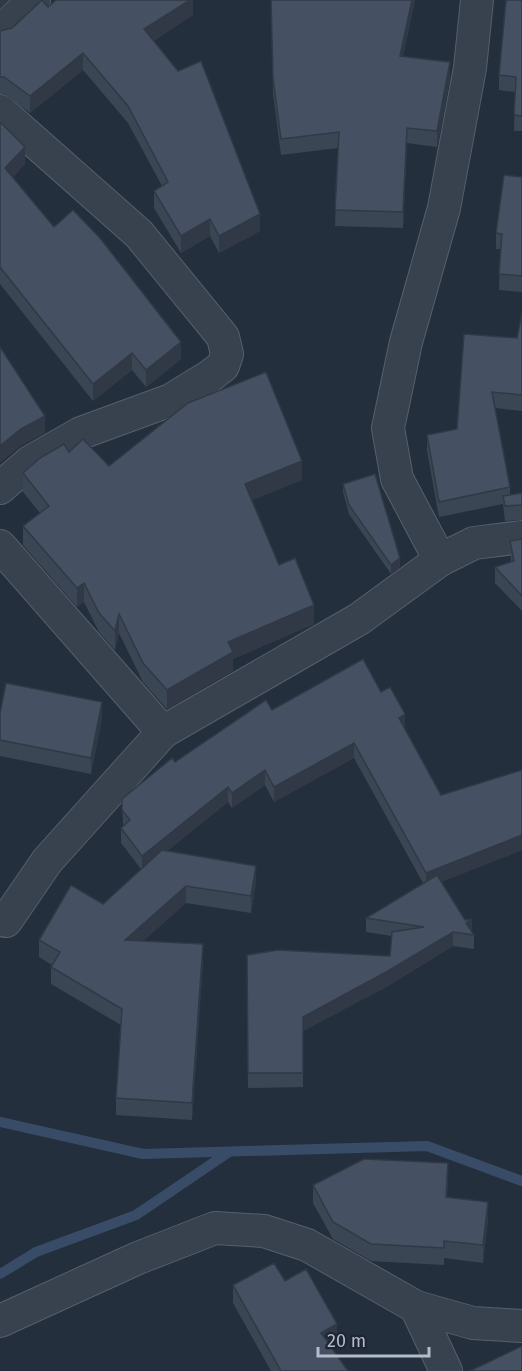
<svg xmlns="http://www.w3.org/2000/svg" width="522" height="1371" viewBox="0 0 522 1371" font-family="'Fira Sans',sans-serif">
  <rect width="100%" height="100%" fill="#242f3e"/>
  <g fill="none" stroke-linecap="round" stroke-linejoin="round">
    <!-- stream -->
    <g stroke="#394c67" stroke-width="10">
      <polyline points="0,1122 143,1154 427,1146 522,1181"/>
      <polyline points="0,1274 36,1252 136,1215 229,1152"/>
    </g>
    <defs>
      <g id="minor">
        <polyline points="0,32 34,0"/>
        <polyline points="0,111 139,234 223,337 227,354 223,366 210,376 171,400 81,433 30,462 0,488"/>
        <polyline points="0,546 163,732"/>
        <polyline points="440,560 397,479 388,428 406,342 444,208 470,68 477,0"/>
        <polyline points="6,921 47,861 163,732 359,619 440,560 474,543 522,537"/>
        <polyline points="416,1307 446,1371"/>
        <polyline points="0,1321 138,1258 215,1228 264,1231 307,1245 416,1307 473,1323 522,1326"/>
      </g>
    </defs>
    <!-- minor casing -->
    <use href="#minor" stroke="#565f6c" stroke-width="34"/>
    <!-- minor -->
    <use href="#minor" stroke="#38414e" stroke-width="32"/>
  </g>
  <!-- wall -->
  <g fill="#3b4654">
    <polygon points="193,0 193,15 153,41 260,231 219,253 210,236 181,253 154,208 154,191 162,186 128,123 83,70 30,113 4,94 0,94 0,31 12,28 48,7"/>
    <polygon points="271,0 415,0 403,56 450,78 437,147 407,143 403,228 335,226 338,148 281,155 273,94"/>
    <polygon points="522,0 522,131 514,131 515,92 499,90 499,75"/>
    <polygon points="0,118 2,124 25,164 13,177 54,227 181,359 146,387 132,370 93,401 0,284"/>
    <polygon points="522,177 522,292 499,290 500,249 496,249 496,233"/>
    <polygon points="522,312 522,411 495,408 510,487 510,495 522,493 522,520 505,521 503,504 439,517 427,451 427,435 457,429 517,338"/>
    <polygon points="69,452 109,466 302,480 252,500 279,565 314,624 233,659 233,671 167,709 143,682 119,633 115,650 99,632 84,602 77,607 23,545 23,526 40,513 23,492 23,473"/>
    <polygon points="343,484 400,567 391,574 349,514 343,492"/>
    <polygon points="522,539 522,611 495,583 495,567 511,562 510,541"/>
    <polygon points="381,692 405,729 441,795 522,770 522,850 441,882 474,935 474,949 453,946 388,986 303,1031 303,1087 248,1088 247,955 390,956 392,936 366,932 366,918 423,883 354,758 274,802 265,785 232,808 228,802 167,851 256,883 251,913 186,903 143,941 203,961 192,1120 116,1115 116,1098 121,1025 51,984 51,967 52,965 39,957 39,940 103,904 141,869 121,843 121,828 123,826 122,799 175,762 272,710"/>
    <polygon points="0,713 102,718 91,774 0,756"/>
    <polygon points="448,1180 447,1197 488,1219 483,1263 444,1258 444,1265 371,1261 333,1239 313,1203 313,1185"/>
    <polygon points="285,1281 337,1341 330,1346 348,1371 271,1371 233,1303 233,1285"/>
  </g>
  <!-- shaded-wall -->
  <g fill="#303945">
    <polygon points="0,0 9,0 0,9"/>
    <polygon points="190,0 193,0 193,15 144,46 144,29"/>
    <polygon points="412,0 415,0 400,72 400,56"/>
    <polygon points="83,53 83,70 30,113 30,96"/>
    <polygon points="450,62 450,78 437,147 437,131"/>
    <polygon points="407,128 407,143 403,228 403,212"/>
    <polygon points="25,147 25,164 5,185 5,168"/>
    <polygon points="260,214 260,231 219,253 219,236"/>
    <polygon points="210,219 210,236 181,253 181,236"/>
    <polygon points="181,342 181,359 146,387 146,370"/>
    <polygon points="132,353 132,370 93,401 93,384"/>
    <polygon points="45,416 45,433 21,446 0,463 0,446 21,429"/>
    <polygon points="302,461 302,480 245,503 245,484"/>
    <polygon points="400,558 400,567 391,574 391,565"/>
    <polygon points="84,583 84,602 77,607 77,588"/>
    <polygon points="314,605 314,624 233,659 233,671 167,709 167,690 228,642"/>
    <polygon points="119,614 119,633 115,650 115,631"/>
    <polygon points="102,702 102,718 91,774 91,758"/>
    <polygon points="405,714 405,729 399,718"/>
    <polygon points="354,743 354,758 274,802 274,787"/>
    <polygon points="265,770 265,785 232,808 232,793"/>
    <polygon points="228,787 228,802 142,871 142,856"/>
    <polygon points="522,835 522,850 426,888 426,873"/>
    <polygon points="256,866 256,883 251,913 251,896"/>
    <polygon points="186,886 186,903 125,957 125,940"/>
    <polygon points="472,919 472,934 466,923"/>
    <polygon points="453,932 453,946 388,986 303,1031 303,1017"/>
    <polygon points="203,944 203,961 192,1120 192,1103"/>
    <polygon points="488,1202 488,1219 483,1263 483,1245"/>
    <polygon points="337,1324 337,1341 321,1350 321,1333"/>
  </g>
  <!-- building -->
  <g fill="#455162" stroke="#303945" stroke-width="1.5">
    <polygon points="42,0 48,7 56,0 190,0 144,29 178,71 201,61 260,214 219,236 210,219 181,236 154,191 168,182 128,106 83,53 30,96 4,77 0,77 0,31 12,28"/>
    <polygon points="271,0 412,0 400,56 450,62 437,131 407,128 403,212 335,210 339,132 281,139 273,78"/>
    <polygon points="506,0 522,0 522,116 514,115 516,77 499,75"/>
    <polygon points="0,122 25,147 5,168 54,227 73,210 100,238 181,342 146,370 132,353 93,384 0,267"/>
    <polygon points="504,175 522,177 522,276 499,274 502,234 496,233"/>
    <polygon points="522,313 522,395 492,392 510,487 439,502 427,435 457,429 464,334 517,338"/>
    <polygon points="0,347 45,416 21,429 0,446"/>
    <polygon points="266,372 302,461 245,484 279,565 295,558 314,605 228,642 233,652 167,690 143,663 119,614 115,631 99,613 84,583 77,588 23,526 49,506 23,473 40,458 64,444 69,452 83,439 109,466 188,403"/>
    <polygon points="375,474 400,558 391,565 349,505 343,484"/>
    <polygon points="522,493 522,505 505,506 503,496"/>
    <polygon points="522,539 522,596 495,567 514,561 510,541"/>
    <polygon points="363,659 381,692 390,687 405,714 399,718 441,795 522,770 522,835 426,873 354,743 274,787 265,770 232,793 228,787 142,856 121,828 130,820 122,810 122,799 172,758 175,762 266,700 272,710"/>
    <polygon points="6,683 102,702 91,758 0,740 0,713"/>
    <polygon points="162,850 256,866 251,896 186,886 125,940 203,944 192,1103 116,1098 122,1009 51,967 60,952 39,940 71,885 103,904"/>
    <polygon points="437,875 465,920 472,919 466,923 474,935 453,932 388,971 303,1017 303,1073 248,1073 247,955 278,950 390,956 392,932 424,927 366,918"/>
    <polygon points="364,1159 448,1163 446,1197 488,1202 483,1245 444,1241 444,1248 371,1244 333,1222 313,1185"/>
    <polygon points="274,1263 285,1281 306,1269 337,1324 321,1333 348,1371 281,1371 233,1285"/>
    <polygon points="522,1346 522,1371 470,1371"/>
  </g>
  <!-- scale -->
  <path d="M318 1347v9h111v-9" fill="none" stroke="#b4bcc9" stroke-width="3"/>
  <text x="327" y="1347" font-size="18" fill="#b4bcc9" stroke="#1d2633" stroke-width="4.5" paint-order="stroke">20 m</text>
</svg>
